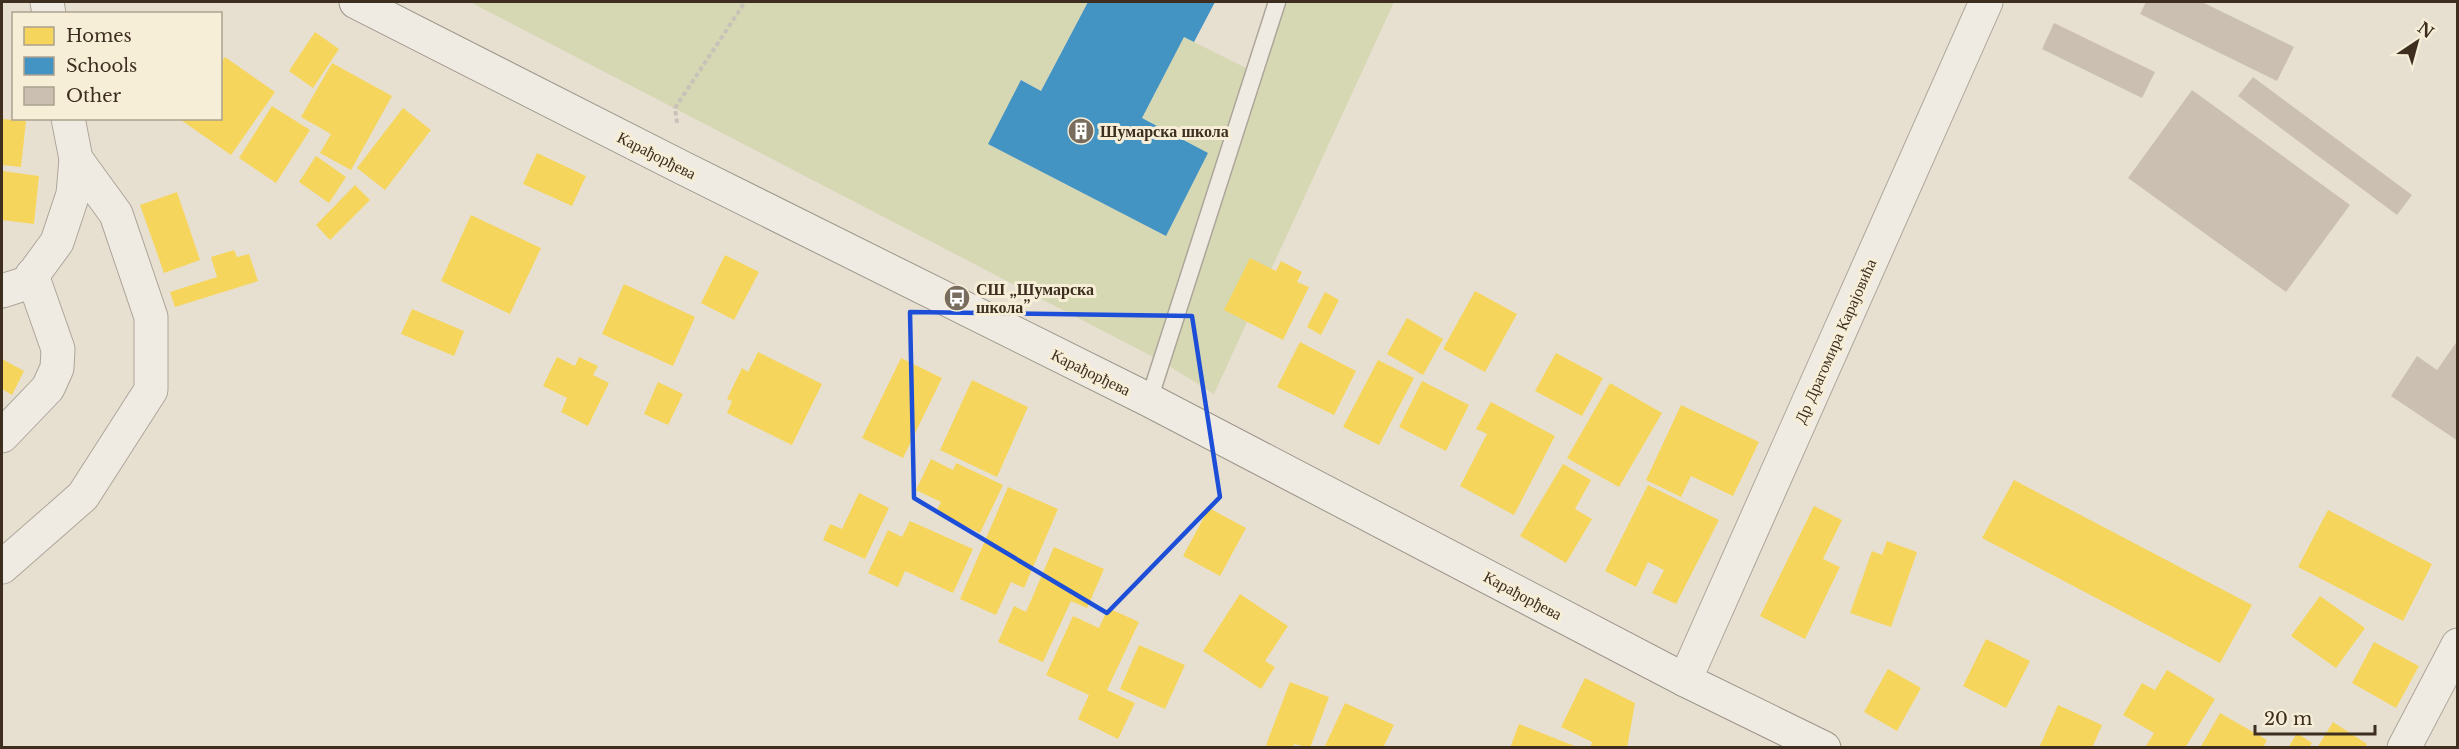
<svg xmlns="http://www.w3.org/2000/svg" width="2459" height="749" viewBox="0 0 2459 749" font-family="'Libre Baskerville',serif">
  <rect width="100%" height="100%" fill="#e7e0d1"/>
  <!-- green -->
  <polygon fill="#d6d7b3" points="470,2 1088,2 1041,91 1022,80 988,144 1166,236 1208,153 1142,118 1184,37 1254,72 1277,2 1394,2 1214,394 1161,361"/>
  <!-- homes -->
  <g fill="#f6d55c">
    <polygon points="315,32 339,49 313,88 289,71"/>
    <polygon points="225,57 275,92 231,155 181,120 183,118 220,118 220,64"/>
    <polygon points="332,63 392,96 351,170 320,153 331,134 301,117"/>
    <polygon points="272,106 310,130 276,183 239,158"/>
    <polygon points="403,108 431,130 385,190 357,168"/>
    <polygon points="2,119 26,121 21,167 2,165"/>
    <polygon points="537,153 586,176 572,206 523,184"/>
    <polygon points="316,156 346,177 329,203 299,182"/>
    <polygon points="2,171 39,176 34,224 2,220"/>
    <polygon points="355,185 370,200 330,240 316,225"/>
    <polygon points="177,192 200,260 164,273 140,205"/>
    <polygon points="471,215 541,248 510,314 441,281"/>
    <polygon points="234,250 237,257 249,254 258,281 175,307 170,292 217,277 211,257"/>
    <polygon points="725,255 759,272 734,320 701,303"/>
    <polygon points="1250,258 1276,271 1281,261 1302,272 1297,282 1309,287 1283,340 1224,310"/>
    <polygon points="624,284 695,317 673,366 602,334"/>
    <polygon points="1475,291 1517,314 1485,372 1443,349"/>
    <polygon points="1325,292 1339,300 1321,335 1307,327"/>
    <polygon points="412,309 464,331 454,356 401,334"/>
    <polygon points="1407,318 1443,339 1423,375 1387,354"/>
    <polygon points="1300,342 1356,371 1334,415 1277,387"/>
    <polygon points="758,352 822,384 792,445 727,413 732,401 727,399 742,368 748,372"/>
    <polygon points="1556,353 1603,378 1582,416 1535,391"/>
    <polygon points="557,357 575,366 579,357 598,366 593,375 609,383 588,426 561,412 567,398 543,386"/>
    <polygon points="901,358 942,378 903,458 862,438"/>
    <polygon points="2,359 24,371 12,395 2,389"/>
    <polygon points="1378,360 1414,378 1379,445 1343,427"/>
    <polygon points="972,380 1028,407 997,477 940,450"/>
    <polygon points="1422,381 1469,405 1446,451 1399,427"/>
    <polygon points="658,382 683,394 668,425 644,414"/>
    <polygon points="1610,383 1662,413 1619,487 1567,458"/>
    <polygon points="1491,402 1555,436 1514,515 1460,486 1487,434 1476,429"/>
    <polygon points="1681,405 1759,442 1733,496 1691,476 1681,497 1646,480"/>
    <polygon points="931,459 953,470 956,463 1003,485 980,533 936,512 941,502 916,490"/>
    <polygon points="1563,464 1591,480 1575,509 1592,519 1566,563 1520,536"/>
    <polygon points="2014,480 2252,605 2220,663 1982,538"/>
    <polygon points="1648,485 1719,520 1676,604 1652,593 1664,570 1648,562 1636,587 1605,571"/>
    <polygon points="1008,487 1058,509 1024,588 1011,582 996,615 960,599"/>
    <polygon points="859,493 889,508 865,559 823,540 830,524 842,529"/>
    <polygon points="1814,506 1842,520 1823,559 1840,567 1805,639 1760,616"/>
    <polygon points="1209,508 1246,528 1220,576 1183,556"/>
    <polygon points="2328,510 2432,564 2403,621 2298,567"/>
    <polygon points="910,521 973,549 953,593 905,571 898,587 868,573 888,530 902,537"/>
    <polygon points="1887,541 1917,552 1891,627 1850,613 1872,551 1882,555"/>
    <polygon points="1054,547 1104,569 1087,608 1071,601 1043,662 998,642 1014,606 1026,612"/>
    <polygon points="1240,594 1288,626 1265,661 1275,667 1261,689 1203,651"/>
    <polygon points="2320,596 2365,628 2336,668 2291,636"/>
    <polygon points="1108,608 1139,622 1107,690 1135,703 1118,739 1078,719 1089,695 1046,675 1073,616 1099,628"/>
    <polygon points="1986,639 2030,661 2006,708 1963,686"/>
    <polygon points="2374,642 2419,666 2396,708 2352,683"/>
    <polygon points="1139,645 1185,665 1165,709 1120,689"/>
    <polygon points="1888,669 1921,688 1897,731 1864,712"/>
    <polygon points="2167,670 2215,699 2185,748 2149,748 2146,746 2154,733 2123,715 2142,683 2155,690"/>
    <polygon points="1585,678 1635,703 1627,748 1590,748 1592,742 1561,727"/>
    <polygon points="1290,682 1329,697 1310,748 1294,744 1293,748 1272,748 1266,745"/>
    <polygon points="1345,703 1394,725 1383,748 1324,748"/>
    <polygon points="2058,705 2102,725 2092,748 2039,748"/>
    <polygon points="2220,713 2267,740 2263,748 2200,748"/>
    <polygon points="2333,722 2367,744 2365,748 2317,748"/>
    <polygon points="1519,724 1577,747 1577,748 1510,748"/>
    <polygon points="2297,733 2312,743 2309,748 2288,748"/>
  </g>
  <!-- schools -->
  <polygon fill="#4393c3" points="1088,2 1215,2 1194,42 1184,37 1142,118 1208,153 1166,236 988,144 1021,80 1041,91"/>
  <!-- building -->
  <g fill="#cbbfb2">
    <polygon points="2146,2 2202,2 2294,47 2277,81 2140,14"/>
    <polygon points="2054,23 2155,72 2142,98 2042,49"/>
    <polygon points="2253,77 2412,195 2397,215 2238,96"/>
    <polygon points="2192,90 2350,205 2286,292 2128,178"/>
    <polygon points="2458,340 2458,441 2391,396 2417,356 2437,370"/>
  </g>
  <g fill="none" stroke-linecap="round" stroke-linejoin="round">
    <defs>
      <polyline id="lane" points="1149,400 1277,2"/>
      <g id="street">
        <polyline points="47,2 49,14"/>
        <polyline points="2,291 27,283 57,242 73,194 76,159 68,118"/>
        <polyline points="2,436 48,388 57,368 58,349 32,275"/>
        <polyline points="2,567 83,496 151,390 151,317 116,214 76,159"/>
        <polyline points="1685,680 1986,2"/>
        <polyline points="2404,748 2458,645"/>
      </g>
      <polyline id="secondary" points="356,2 683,168 1149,400 1685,680 1824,748"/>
    </defs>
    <!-- lane casing -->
    <use href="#lane" stroke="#ada599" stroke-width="19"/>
    <!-- street casing -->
    <use href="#street" stroke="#ada599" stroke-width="35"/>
    <!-- secondary casing -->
    <use href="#secondary" stroke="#9c958a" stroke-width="35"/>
    <!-- path -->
    <polyline stroke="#c8c2b9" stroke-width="4" stroke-dasharray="4.5 3" stroke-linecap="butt" points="677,123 675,108 745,2"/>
    <!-- lane -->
    <use href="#lane" stroke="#efebe3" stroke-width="16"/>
    <!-- street -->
    <use href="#street" stroke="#efebe3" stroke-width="33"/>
    <!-- secondary -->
    <use href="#secondary" stroke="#efebe3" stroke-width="33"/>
  </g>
  <!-- marked area -->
  <path fill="none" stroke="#1d4ed8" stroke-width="4.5" stroke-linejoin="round" d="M910,312L1192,316L1220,497L1107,613L914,498Z"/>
  <!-- icons -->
  <defs>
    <symbol id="building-disc" viewBox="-11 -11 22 22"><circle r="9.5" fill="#786c5e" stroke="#f7eed8"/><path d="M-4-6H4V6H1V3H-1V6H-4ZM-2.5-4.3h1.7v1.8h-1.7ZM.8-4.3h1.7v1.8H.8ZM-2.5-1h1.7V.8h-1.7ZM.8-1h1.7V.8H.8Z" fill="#fff"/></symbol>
    <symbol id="bus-disc" viewBox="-11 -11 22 22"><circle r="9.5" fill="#786c5e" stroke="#f7eed8"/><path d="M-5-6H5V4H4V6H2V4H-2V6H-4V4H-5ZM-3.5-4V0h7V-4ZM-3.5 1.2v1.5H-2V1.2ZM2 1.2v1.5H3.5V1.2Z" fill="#fff"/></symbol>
  </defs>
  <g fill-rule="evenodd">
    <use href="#building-disc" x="1066" y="116" width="30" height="30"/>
    <use href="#bus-disc" x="942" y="283" width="30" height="30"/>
  </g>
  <g text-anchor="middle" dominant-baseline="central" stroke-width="6" stroke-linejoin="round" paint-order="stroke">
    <!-- poi labels -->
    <g font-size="16" font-weight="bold" fill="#3d2e20" stroke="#f7eed8" text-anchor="start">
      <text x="1100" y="131">Шумарска школа</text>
      <text x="976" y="289">СШ „Шумарска<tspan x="976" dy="18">школа”</tspan></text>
    </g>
    <!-- street labels -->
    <g font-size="16" fill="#3d2e20" stroke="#f7eed8">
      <text transform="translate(657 155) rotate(27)">Карађорђева</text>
      <text transform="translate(1835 341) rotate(-66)">Др Драгомира Карајовића</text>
      <text transform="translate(1091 372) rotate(26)">Карађорђева</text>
      <text transform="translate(1523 595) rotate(28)">Карађорђева</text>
    </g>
  </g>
  <!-- border -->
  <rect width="2459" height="749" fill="none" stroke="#3d2e20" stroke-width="6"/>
  <!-- legend -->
  <rect x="12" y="12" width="210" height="108" fill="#f7eed8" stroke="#ada18e" stroke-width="1.5"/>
  <rect x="24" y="27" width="30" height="18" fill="#f6d55c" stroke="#ada18e" stroke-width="1.5"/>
  <text x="66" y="42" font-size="18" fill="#3d2e20">Homes</text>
  <rect x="24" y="57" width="30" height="18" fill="#4393c3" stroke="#ada18e" stroke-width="1.5"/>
  <text x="66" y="72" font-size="18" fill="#3d2e20">Schools</text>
  <rect x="24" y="87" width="30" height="18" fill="#cbbfb2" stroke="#ada18e" stroke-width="1.5"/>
  <text x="66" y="102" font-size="18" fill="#3d2e20">Other</text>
  <!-- north arrow -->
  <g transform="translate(2417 42) rotate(36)" stroke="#f7eed8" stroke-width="4.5" paint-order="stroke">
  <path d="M0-4.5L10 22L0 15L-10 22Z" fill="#3d2e20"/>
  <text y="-9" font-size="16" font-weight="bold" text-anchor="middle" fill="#3d2e20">N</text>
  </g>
  <!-- scale -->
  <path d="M2255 725v9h120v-9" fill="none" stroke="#3d2e20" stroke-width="3"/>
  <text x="2264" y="725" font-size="18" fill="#3d2e20" stroke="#f7eed8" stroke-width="4.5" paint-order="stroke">20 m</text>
</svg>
